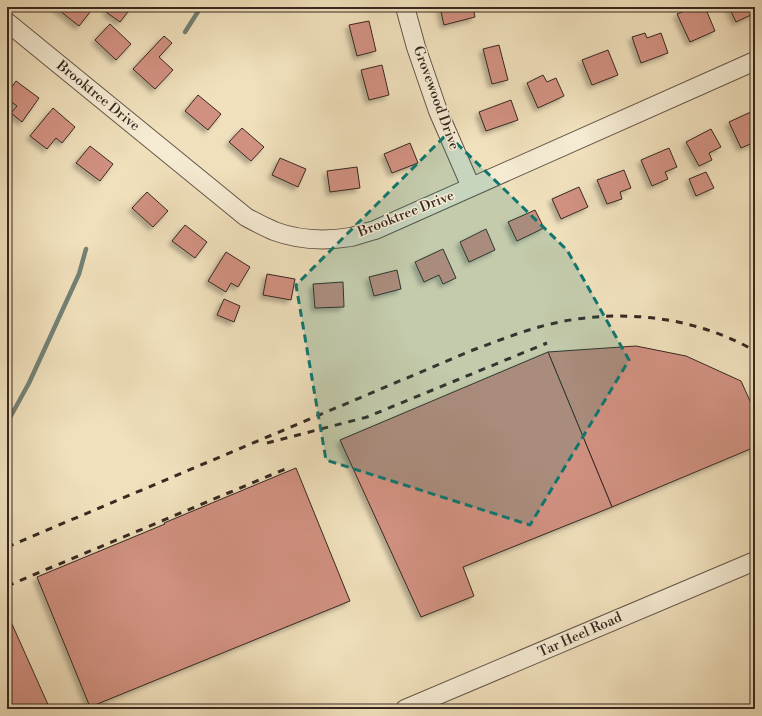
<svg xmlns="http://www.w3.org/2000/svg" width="762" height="716" viewBox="0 0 762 716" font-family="'Libre Bodoni',serif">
  <defs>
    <filter id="shadow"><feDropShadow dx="-3.5" dy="3.5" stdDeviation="2" flood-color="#0004"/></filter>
  </defs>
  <rect width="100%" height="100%" fill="#f0e0bc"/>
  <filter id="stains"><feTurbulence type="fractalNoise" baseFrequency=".005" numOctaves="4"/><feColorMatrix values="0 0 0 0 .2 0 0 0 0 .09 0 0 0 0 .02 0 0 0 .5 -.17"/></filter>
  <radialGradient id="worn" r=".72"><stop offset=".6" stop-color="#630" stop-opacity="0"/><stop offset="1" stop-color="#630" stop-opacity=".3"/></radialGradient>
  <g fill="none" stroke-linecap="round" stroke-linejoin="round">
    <!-- stream -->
    <g stroke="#738175" stroke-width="4.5">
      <polyline points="185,32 201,7"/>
      <polyline points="7,423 29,383 79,274 86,249"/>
    </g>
  </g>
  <!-- building -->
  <g fill="#d19181" stroke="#372821" filter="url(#shadow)">
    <polygon points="55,7 86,7 91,11 79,26"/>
    <polygon points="109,7 130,7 131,8 120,22 106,12"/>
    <polygon points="440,7 473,7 475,17 444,25"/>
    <polygon points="694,7 705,7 715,31 690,42 677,14"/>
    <polygon points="729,7 755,7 755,13 736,22"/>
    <polygon points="369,21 376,51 357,56 349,25"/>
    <polygon points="110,24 131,44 116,60 95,40"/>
    <polygon points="645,33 647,38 661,33 668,53 641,63 632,37"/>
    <polygon points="164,36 172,43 159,57 173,70 155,89 133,69"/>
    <polygon points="499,45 508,80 492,84 483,49"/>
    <polygon points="608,50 618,75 592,85 582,60"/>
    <polygon points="382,65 389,95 369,100 361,70"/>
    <polygon points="543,75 547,82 556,78 564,96 538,108 527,83"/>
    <polygon points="16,81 39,98 22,122 11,113 17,106 7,99 7,94"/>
    <polygon points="198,95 221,114 208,130 185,111"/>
    <polygon points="511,100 518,120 486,131 479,112"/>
    <polygon points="53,108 75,127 62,143 56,138 47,149 30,136"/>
    <polygon points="753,111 755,116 755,128 753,129 755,133 755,142 741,148 729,122"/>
    <polygon points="242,128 264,147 251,161 229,142"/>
    <polygon points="711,129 721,147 709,153 712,160 699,166 686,142"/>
    <polygon points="410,143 418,163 392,173 384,154"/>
    <polygon points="90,146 113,164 100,181 76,163"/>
    <polygon points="669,148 677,167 665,172 668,179 652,186 641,160"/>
    <polygon points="280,158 306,169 298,187 272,175"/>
    <polygon points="357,167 360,188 330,192 327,171"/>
    <polygon points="624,170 631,188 620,192 622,199 607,204 597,180"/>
    <polygon points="706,172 714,188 696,196 689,179"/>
    <polygon points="579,187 588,207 561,219 552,199"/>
    <polygon points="147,192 168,211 153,227 132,208"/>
    <polygon points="535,210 544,228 517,241 508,222"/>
    <polygon points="185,225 207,242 195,258 172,241"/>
    <polygon points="486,229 495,250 469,262 460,242"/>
    <polygon points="443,249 456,278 443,284 439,275 424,282 415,262"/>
    <polygon points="226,252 250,267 238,287 231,283 226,292 208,281"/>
    <polygon points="397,270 401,289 374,296 369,277"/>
    <polygon points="267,274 295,279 291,300 263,295"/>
    <polygon points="343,282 344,307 315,308 313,284"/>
    <polygon points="224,299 240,306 234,322 217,315"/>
    <polygon points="636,346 686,356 741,381 755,412 755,447 612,507 548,352"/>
    <polygon points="548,352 612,507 463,567 474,596 421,617 340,440"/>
    <polygon points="296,468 350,601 90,707 37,577 165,524 164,523"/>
    <polygon points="7,613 50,709 7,709"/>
  </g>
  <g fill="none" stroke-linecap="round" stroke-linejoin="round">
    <defs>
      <g id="minor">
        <polyline points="405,7 416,47 438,111 471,187"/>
        <path d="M7,22L246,217C255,222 265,227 274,231C298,240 326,241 351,237C359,235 367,232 375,230L755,61"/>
        <polyline points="405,709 755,561"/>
      </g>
    </defs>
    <!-- minor casing -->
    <use href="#minor" stroke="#655648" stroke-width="20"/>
    <!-- minor -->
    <use href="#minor" stroke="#f5ebd3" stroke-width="18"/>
    <!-- rail -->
    <g stroke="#372821" stroke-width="3" stroke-dasharray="7 7" stroke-linecap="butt">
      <polyline points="267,443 367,417 547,343"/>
      <path d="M7,547L473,350C495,342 517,333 539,327C610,307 691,314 755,351"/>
      <polyline points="7,586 290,467"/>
    </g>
  </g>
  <!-- marked area -->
  <path fill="#0f766e" fill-opacity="0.2" stroke="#0f766e" stroke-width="3" stroke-dasharray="8 5" stroke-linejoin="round" d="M447,134L567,250L629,360L530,525L326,460L296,285Z"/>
  <g text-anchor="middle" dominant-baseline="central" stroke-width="3" stroke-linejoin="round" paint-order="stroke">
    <!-- street labels -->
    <g font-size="14" fill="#372821" stroke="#f5ebd3">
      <text transform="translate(98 96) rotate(39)">Brooktree Drive</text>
      <text transform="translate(436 98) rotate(70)">Grovewood Drive</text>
      <text transform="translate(406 214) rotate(-22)">Brooktree Drive</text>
      <text transform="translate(580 635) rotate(-24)">Tar Heel Road</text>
    </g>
  </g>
  <!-- margin -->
  <rect width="762" height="716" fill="none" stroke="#f0e0bc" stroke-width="24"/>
  <rect x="8" y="8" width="746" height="700" fill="none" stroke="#372821" stroke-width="2"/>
  <rect x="12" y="12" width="738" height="692" fill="none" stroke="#372821"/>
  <rect width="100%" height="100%" filter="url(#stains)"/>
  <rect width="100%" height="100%" fill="url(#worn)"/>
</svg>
